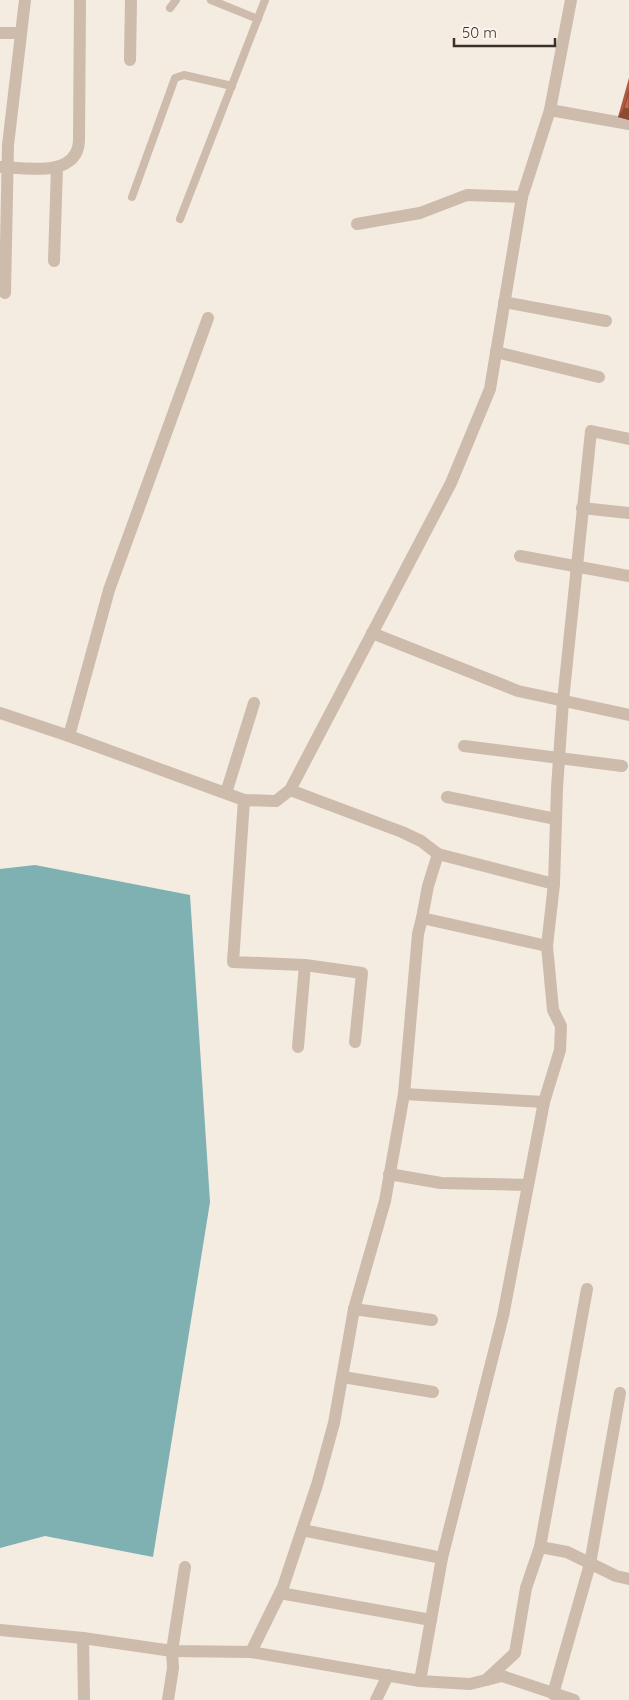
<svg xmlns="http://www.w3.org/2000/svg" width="629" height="1700" viewBox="0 0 629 1700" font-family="Quicksand,sans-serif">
  <rect width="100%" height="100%" fill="#f4ebe1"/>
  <!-- water -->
  <polygon fill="#7fb0b2" points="35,865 190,895 210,1202 153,1557 45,1536 0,1548 0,869"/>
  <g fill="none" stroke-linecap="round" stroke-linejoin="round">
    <!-- service -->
    <g stroke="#cdbbac" stroke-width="8">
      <polyline points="211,0 258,19"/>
      <polyline points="170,8 176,0"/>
      <polyline points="132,197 175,78 184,75 232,86"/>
      <polyline points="180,219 265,0"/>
    </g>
    <!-- minor -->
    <g stroke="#cdbbac" stroke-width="12">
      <polyline points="0,33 21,33"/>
      <polyline points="130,60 131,0"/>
      <polyline points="550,110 629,124"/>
      <path d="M0,167C27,168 77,178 79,141L80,0"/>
      <polyline points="357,224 420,213 467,195 522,197"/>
      <polyline points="54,261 57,167"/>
      <polyline points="5,293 8,145 25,0"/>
      <polyline points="504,302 606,321"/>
      <polyline points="496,352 599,377"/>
      <polyline points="582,508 629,513"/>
      <polyline points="520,556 629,576"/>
      <polyline points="372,633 518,691 629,715"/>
      <polyline points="0,713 69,736 244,800 276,801 290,790 451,483 490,389 522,197 550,110 571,0"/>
      <polyline points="69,736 109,590 208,318"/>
      <polyline points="464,746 622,766"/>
      <polyline points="290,790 402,832 421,841 438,854 554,884"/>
      <polyline points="226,793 254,703"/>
      <polyline points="447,797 556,819"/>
      <polyline points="244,800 233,962 305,965 362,973 355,1042"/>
      <polyline points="422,918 428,886 438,854"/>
      <polyline points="298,1047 305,965"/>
      <polyline points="404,1094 544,1102"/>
      <polyline points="389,1174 441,1183 527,1185"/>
      <polyline points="354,1309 432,1320"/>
      <polyline points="343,1377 433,1392"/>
      <polyline points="302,1530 442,1558"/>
      <polyline points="540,1547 587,1289"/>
      <polyline points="280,1593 431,1620"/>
      <polyline points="0,1630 83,1638 172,1651 251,1652 420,1681 442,1558 503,1316 544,1102 560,1050 561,1026 553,1010 547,946 554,884 557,788 563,701 591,431 629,439"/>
      <polyline points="83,1638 84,1700"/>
      <polyline points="251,1652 283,1587 317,1485 334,1423 354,1309 385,1201 404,1094 418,934 422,918 547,946"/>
      <polyline points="486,1680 515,1653 526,1588 540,1547 567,1552 616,1576 629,1579"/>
      <polyline points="420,1681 470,1684 502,1676 574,1700"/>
      <polyline points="553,1694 590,1564 620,1393"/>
      <polyline points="168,1700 173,1668 172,1651 185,1567"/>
      <polyline points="376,1700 388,1675"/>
    </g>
  </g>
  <!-- wall -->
  <polygon fill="#ac5a40" points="629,78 629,120 618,117"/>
  <!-- shaded-wall -->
  <polygon fill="#8c4a34" points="624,108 629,109 629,120 618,117"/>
  <!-- building -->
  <polygon fill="#c8694b" stroke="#8c4a34" points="629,92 629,109 624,108"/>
  <!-- scale -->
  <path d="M454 38v8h101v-8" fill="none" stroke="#3b302b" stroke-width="2.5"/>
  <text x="462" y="38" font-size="15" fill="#3b302b" stroke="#fbf5ee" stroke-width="4" paint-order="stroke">50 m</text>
</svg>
